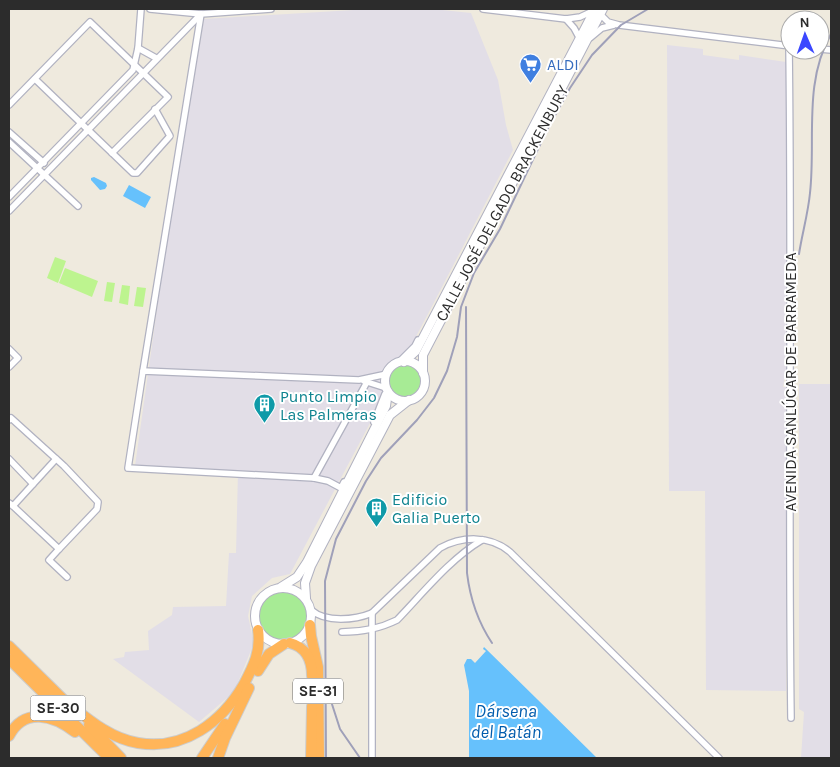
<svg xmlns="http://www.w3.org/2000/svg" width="840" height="767" viewBox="0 0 840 767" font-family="Karla,sans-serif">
  <rect width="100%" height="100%" fill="#efeade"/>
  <!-- industrial -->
  <g fill="#e2dee7">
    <polygon points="370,9 433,9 471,13 498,80 506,125 513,150 429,312 290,574 272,578 252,596 248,616 254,643 234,692 199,722 113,659 124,657 125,652 149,650 148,631 172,615 173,607 226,606 229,553 236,553 238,472 135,466 163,267 204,19"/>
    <polygon points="667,45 703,49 703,55 739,60 739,55 786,62 786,370 783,387 787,387 786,691 706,690 705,491 669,491"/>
    <polygon points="799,384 831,384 831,758 801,758 804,712 799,709"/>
  </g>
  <!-- green -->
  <g fill="#a7eb95">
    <circle cx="405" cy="381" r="16"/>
    <circle cx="282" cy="615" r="25"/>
  </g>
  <!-- pitch -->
  <g fill="#bdf48f">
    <polygon points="55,257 66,261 58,283 47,278"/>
    <polygon points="65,268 98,281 92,297 59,283"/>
    <polygon points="107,282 115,283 112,302 104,301"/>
    <polygon points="122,285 130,286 128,305 119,303"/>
    <polygon points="137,287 146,288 143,307 134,306"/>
  </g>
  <!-- water -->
  <g fill="#66c1fc">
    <polygon points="94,177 106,183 107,186 105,189 100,190 91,180 91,178"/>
    <polygon points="129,185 151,197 145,208 123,196"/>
    <polygon points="484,647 597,758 469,758 469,691 464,665 467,659 471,659 475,663 486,651 483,649"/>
  </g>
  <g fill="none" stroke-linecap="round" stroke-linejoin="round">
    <defs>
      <g id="street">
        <polyline points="150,9 201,14 271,9"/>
        <polyline points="483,9 566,19 580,17 595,10"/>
        <polyline points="600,14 608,22 619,25 790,46"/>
        <polyline points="566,19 574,28 580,39"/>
        <polyline points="590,38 602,28 614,25"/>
        <path d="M789,46C792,270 788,494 791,718"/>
        <polyline points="138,48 156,58"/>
        <polyline points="820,49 831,50"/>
        <polyline points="35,79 133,173 137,173 170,136 155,109"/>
        <polyline points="9,105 90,22 168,97 112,153"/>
        <polyline points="9,132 44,163"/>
        <polyline points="9,142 78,206"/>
        <polyline points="9,197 133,70 138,48 141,9"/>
        <polyline points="9,211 201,14"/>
        <polyline points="9,349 18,358 9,367"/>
        <polyline points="398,363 415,346 418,340"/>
        <polyline points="143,371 201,14"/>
        <polyline points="364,381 386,388"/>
        <polyline points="367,382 314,478 128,468 143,371 359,380 387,374"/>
        <polyline points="9,420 11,418 64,466 98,502 97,509 59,549 13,506"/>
        <polyline points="374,422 385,394"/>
        <polyline points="9,459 33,484"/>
        <polyline points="314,478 328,481 341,488 344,482"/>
        <polyline points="9,503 13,506 56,459"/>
        <polyline points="59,549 49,560 67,577"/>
        <path d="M311,610C326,623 355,620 372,613L440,548C462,536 490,535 510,552L719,758"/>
        <path d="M342,632C362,632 379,629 397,620C423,593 450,559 482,540"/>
        <polyline points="372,758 372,613"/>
      </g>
      <g id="secondary">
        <circle cx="405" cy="381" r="20"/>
        <polyline points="404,362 416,351 595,9"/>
        <polyline points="423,373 423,355 603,9"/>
        <polyline points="281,587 297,577 307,562 386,406 388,392"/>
        <circle cx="283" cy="616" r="28"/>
        <polyline points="306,598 305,583 311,566 390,415 409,400"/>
      </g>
      <g id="highway">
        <polyline points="310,625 311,636 318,667 319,758"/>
        <path d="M290,643C306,647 312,660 312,676"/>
        <polyline points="9,646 70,706"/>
        <polyline points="9,659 109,758"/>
        <polyline points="258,671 269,654 284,644"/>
        <path d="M65,701C88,719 109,738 138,743C184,751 222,722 244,684C254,665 261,651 258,630"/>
        <polyline points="89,725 121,758"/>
        <path d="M9,736C24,707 53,715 75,732"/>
        <polyline points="202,758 225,724"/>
        <polyline points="218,758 225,738 249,688"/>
        <polyline points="311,758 312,706"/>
      </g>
    </defs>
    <!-- street casing -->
    <use href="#street" stroke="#b1b2c1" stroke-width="8"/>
    <!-- secondary casing -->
    <use href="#secondary" stroke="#b1b2c1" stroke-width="10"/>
    <!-- highway casing -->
    <use href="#highway" stroke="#ccc" stroke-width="12"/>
    <!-- street -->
    <use href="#street" stroke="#fff" stroke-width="5.5"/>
    <!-- secondary -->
    <use href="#secondary" stroke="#fff" stroke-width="8"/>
    <!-- highway -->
    <use href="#highway" stroke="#ffb559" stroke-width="10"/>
    <!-- rail -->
    <g stroke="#9fa0b9" stroke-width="2">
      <path d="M799,254C802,234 808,214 810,193C816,140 803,83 831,34"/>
      <path d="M466,307L467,573C470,598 478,622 492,643"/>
      <polyline points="330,698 340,729 360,758"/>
      <polyline points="326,758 325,581 336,539 366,481 381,458 417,420 434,398 447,371 457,337 461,307 474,273 500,229 547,130 570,88 592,55 621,25 648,9"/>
    </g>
  </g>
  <!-- icons -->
  <defs>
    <symbol id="supermarket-pin" viewBox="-11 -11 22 30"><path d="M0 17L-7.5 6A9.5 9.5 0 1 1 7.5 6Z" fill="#3f7fe0" stroke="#fff"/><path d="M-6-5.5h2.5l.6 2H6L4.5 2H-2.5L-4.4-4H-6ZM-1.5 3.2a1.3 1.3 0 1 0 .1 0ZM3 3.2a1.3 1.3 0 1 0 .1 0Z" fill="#fff"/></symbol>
    <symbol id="building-pin" viewBox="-11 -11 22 30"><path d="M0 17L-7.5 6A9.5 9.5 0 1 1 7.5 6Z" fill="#0f9aa8" stroke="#fff"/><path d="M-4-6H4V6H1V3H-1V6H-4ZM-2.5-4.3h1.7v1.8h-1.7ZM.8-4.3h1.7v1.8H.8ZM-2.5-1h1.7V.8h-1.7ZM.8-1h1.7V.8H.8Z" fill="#fff"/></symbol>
  </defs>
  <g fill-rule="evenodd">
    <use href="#supermarket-pin" x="518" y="52" width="25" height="34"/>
    <use href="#building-pin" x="252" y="392" width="25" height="34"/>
    <use href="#building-pin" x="364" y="496" width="25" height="34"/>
  </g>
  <g text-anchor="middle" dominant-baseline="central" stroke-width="4" stroke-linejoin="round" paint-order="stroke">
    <!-- shield labels -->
    <g fill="#fff" stroke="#6b6b6b" stroke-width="1">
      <rect x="293" y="678.5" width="50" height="25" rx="4"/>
      <rect x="30.5" y="695.5" width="55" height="25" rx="4"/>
    </g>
    <g font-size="15" font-weight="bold" fill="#2c2c2c">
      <text x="318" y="691">SE-31</text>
      <text x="58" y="708">SE-30</text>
    </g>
    <!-- shop labels -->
    <g font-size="16" fill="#366cbe" stroke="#fff" text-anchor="start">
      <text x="547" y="64">ALDI</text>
    </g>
    <!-- street labels -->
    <g font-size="16" fill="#2c2c2c" stroke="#fff">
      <text transform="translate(502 203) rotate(-62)">CALLE JOSÉ DELGADO BRACKENBURY</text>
      <text transform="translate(790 382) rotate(-90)">AVENIDA SANLÚCAR DE BARRAMEDA</text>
    </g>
    <!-- culture labels -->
    <g font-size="16" fill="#0d838f" stroke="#fff" text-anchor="start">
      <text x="280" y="396">Punto Limpio<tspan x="280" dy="18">Las Palmeras</tspan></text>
      <text x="392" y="499">Edificio<tspan x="392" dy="18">Galia Puerto</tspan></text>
    </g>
    <!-- water labels -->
    <g font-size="18" font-style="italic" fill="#005cad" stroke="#fff">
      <text x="506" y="711">Dársena<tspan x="506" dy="21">del Batán</tspan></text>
    </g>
  </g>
  <!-- border -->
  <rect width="840" height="767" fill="none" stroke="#2c2c2c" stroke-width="20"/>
  <!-- north arrow -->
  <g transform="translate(805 35) rotate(358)"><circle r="24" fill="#ffffff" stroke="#ababab"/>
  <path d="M0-4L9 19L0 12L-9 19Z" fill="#3b47ff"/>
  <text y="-8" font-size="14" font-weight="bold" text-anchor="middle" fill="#2c2c2c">N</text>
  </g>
</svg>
